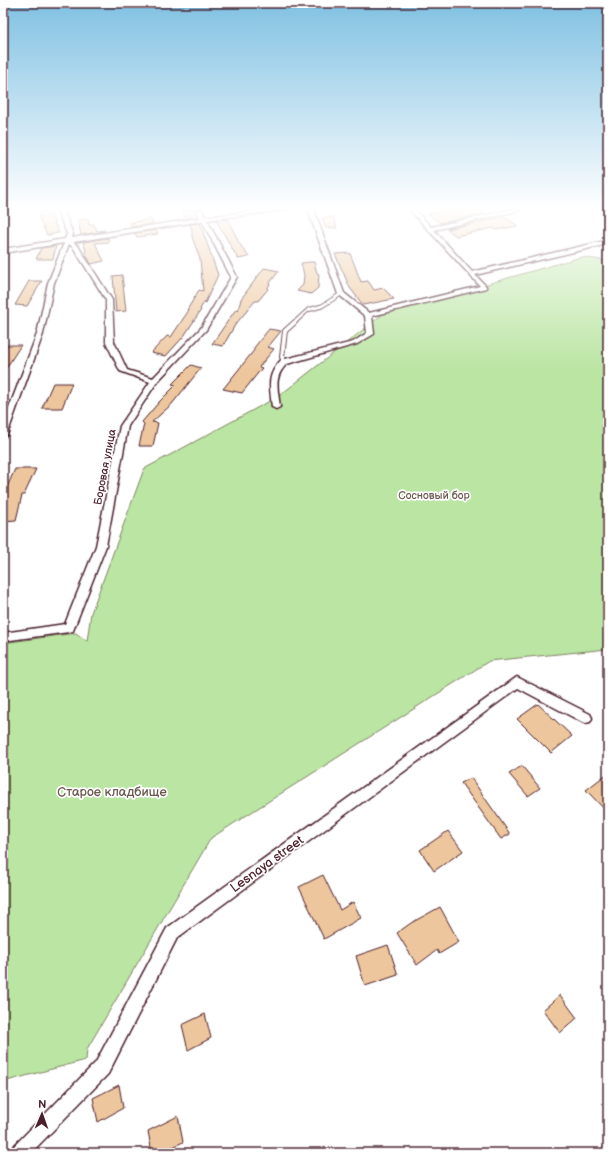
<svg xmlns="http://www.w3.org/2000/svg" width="611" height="1156" viewBox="0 0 611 1156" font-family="'Balsamiq Sans',sans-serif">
  <rect width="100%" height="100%" fill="#fff"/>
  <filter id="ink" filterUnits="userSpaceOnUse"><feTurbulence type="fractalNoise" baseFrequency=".025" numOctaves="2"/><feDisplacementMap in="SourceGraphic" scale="8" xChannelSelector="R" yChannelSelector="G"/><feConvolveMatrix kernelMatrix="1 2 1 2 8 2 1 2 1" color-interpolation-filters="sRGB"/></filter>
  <g filter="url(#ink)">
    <!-- green -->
    <polygon fill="#bae5a2" stroke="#828266" points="581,257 608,261 608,649 489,661 211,838 87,1049 86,1060 3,1082 3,643 76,633 87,641 91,613 144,469 279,396 383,314"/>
    <!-- building -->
    <g fill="#edc69d" stroke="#4a1f2b">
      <polygon points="180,210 196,210 198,217 187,219"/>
      <polygon points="450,210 480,210 485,214 440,223 428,214"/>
      <polygon points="49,211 59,233 47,235 38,216 41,215 40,212"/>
      <polygon points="333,217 337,228 326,228 322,218"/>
      <polygon points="504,217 518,226 496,230 493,228 456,236 447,229"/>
      <polygon points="88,219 89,225 94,224 97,231 105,230 105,231 81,235 78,220"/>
      <polygon points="151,219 153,224 132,227 130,223"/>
      <polygon points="228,219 239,243 249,257 238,259 216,220"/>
      <polygon points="200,223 218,275 205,303 205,301 200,309 201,310 184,336 166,356 151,353 167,336 171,337 189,310 187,310 199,290 203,291 200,259 192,237 192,229 190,224"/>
      <polygon points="156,230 158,234 137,237 135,233"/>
      <polygon points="108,238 109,242 95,243 104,261 91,264 85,252 86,251 83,242"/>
      <polygon points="56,246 53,259 36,259 41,248"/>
      <polygon points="350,253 361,282 368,281 374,290 383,288 394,299 363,305 350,288 335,254"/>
      <polygon points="310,262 314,262 317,273 319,274 318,288 311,294 297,291 303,285 304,275 301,263"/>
      <polygon points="264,268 279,271 269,284 270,284 267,289 268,289 258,301 255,301 235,325 223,346 212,344 236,309 238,311 241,299"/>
      <polygon points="122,275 126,311 116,312 113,276"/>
      <polygon points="29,281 42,281 27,306 15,305"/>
      <polygon points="269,329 281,331 268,347 274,349 259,367 262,368 242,393 223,389 255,349 253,349"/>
      <polygon points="7,345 21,345 3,373 3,350"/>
      <polygon points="191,365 201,368 172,404 152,422 158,423 153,446 139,446 144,424 142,422 159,402 176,385 172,384"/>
      <polygon points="53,383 72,383 62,408 42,408"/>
      <polygon points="15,469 36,469 24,495 22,495 16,520 3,521 3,487 7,487"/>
      <polygon points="538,704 572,736 551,753 517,719"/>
      <polygon points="522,766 540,788 528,796 509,774"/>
      <polygon points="608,773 608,813 586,790"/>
      <polygon points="471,778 510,834 501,839 461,783"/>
      <polygon points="448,831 463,851 434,871 420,850"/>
      <polygon points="323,875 340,910 353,902 361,918 324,939 299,887"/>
      <polygon points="440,907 459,942 439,954 437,950 417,965 397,933 411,923"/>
      <polygon points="388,945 398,975 365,986 356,956"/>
      <polygon points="560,995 577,1018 560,1033 543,1010"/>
      <polygon points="205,1014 211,1038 188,1050 182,1025"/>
      <polygon points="119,1085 123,1108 98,1122 93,1098"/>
      <polygon points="178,1116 183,1142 161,1153 152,1153 148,1131"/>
    </g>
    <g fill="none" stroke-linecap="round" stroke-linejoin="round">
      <defs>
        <polyline id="lane-far1" points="294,323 308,310 322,306 341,294"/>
        <polyline id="lane" points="284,362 282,357 285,331 295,322"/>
        <g id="street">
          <path d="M57,210H63L73,234L71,238L200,218L197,210H202L205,217L265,210H285L207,220L237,277L206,330L157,382L128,426L106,546L74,628L73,631L69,632L3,641V633L65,624L96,546L120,426L150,382L120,371L106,342V300L73,247L69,244L54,283L43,334L7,435L3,438V424L37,334L48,283L64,243L3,253V249L65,239L67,234ZM202,221L231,277L201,328L153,378L127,370L114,342L112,300L78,246L73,242Z"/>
          <path d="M308,210H314L344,293L369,313L480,286L410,210H415L431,227L510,210H521L434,230L472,272L608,240V244L475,275L486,286V288L372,316L374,334L357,344L287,364C273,377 278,389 280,407L276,409L272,407C270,387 266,376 281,360L353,342L367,333L365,316L338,294Z"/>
          <polygon points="517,677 590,714 592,718 590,722 586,723 582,722 518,688 177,938 108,1074 31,1153 10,1153 13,1147 96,1062 167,928"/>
        </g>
      </defs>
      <!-- lane-far1 casing -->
      <use href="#lane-far1" stroke="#4a1f2b" stroke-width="5"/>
      <!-- lane casing -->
      <use href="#lane" stroke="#4a1f2b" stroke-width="6"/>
      <!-- street casing -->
      <use href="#street" stroke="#4a1f2b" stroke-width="3"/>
      <!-- lane-far1 -->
      <use href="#lane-far1" stroke="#fff" stroke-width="3"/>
      <!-- lane -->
      <use href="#lane" stroke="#fff" stroke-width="4"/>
      <!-- street -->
      <use href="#street" fill="#fff" fill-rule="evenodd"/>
    </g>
  </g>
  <!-- sky -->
  <linearGradient id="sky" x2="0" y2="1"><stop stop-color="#80c1e2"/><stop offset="0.56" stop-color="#fff"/><stop offset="1" stop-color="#fff" stop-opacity="0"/></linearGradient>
  <rect width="611" height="372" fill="url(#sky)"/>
  <g text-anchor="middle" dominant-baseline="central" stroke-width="3.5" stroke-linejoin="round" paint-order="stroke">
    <!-- street labels -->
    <g font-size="11" fill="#4a1f2b" stroke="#fff">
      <text transform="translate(105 467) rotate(-79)">Боровая улица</text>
    </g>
    <!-- park labels -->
    <g font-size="11" fill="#6c5a4f" stroke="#fff">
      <text x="434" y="495">Сосновый бор</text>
    </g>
    <!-- near-park labels -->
    <g font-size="13" fill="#6c5a4f" stroke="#fff">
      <text x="112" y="792">Старое кладбище</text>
    </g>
    <!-- near-street labels -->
    <g font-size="13" fill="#4a1f2b" stroke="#fff">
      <text transform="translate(267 864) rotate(-36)">Lesnaya street</text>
    </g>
  </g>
  <!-- margin -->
  <rect width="611" height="1156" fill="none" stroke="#fff" stroke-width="16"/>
  <rect x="8" y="8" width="595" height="1140" fill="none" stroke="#4a1f2b" stroke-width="1.5" filter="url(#ink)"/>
  <!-- north arrow -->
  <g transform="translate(42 1114) rotate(2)" stroke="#ffffff" stroke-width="3" paint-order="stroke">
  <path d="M0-3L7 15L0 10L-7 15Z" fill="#4a1f2b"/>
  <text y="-6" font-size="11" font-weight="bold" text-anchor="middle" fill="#4a1f2b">N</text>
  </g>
</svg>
